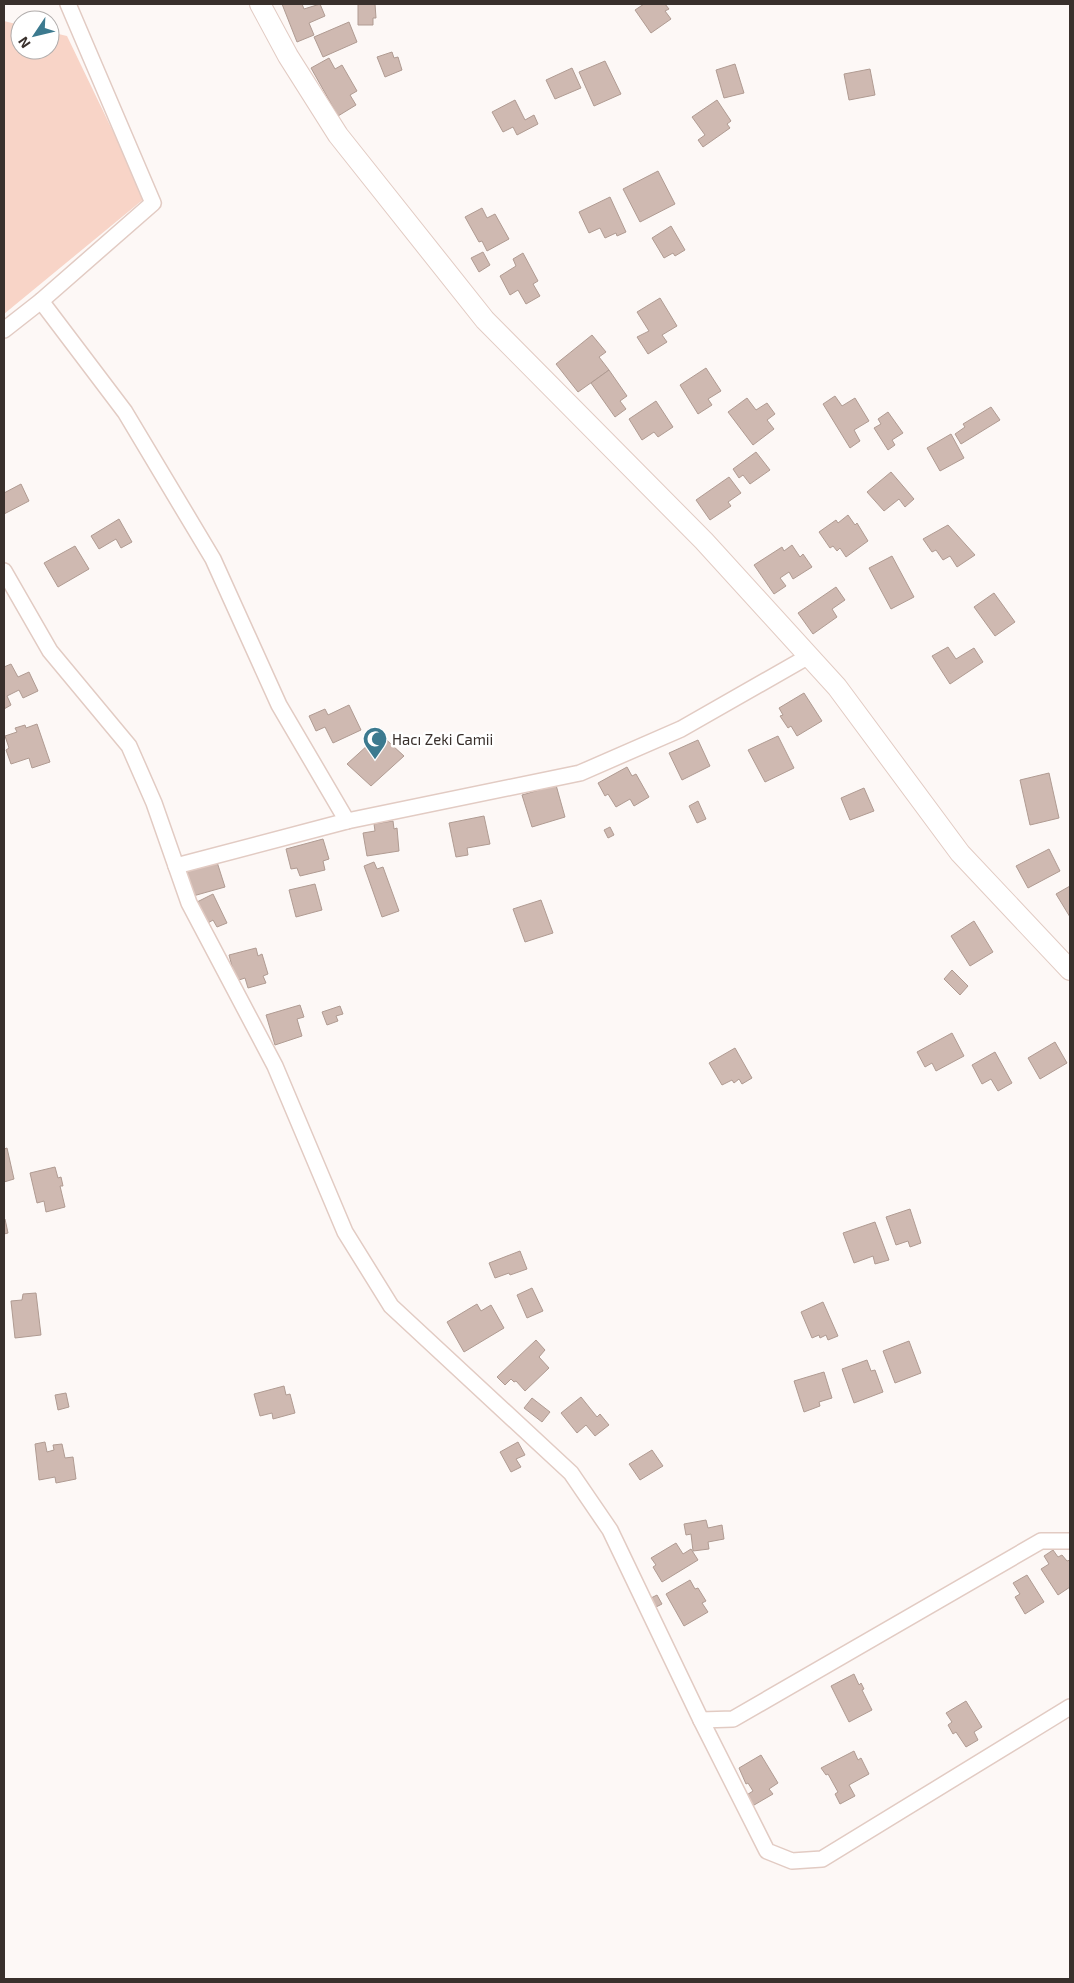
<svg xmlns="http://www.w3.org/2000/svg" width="1074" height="1983" viewBox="0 0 1074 1983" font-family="'Exo 2',sans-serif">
  <rect width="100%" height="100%" fill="#fdf8f6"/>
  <!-- green -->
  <polygon fill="#f8d4c7" points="4,21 20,25 20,50 50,50 50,32 67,36 145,198 4,314"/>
  <!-- building -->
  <g fill="#cfb9b1" stroke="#b09b92">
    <polygon points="282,4 302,4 304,9 320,4 325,16 309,23 314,35 297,42"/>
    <polygon points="358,4 375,4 376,18 373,18 373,25 358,25"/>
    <polygon points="644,4 665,4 669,9 665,11 671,19 651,33 635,10"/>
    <polygon points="349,22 357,42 323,57 314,37"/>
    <polygon points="392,52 394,58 398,57 402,70 385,77 377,57"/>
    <polygon points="329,58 335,69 342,65 357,91 350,95 356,105 338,116 311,68"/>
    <polygon points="605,61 621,94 594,106 579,72"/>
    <polygon points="735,64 744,93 724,98 716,70"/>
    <polygon points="572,68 581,88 555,99 546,80"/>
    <polygon points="870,69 875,95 849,100 844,74"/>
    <polygon points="515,100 525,120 534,115 538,124 517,135 513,127 503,132 492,112"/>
    <polygon points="717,100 731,121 727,124 730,128 703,147 698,140 705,135 692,117"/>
    <polygon points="658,171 675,204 640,222 623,189"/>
    <polygon points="610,197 626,232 617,236 616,233 605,238 600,228 589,233 579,212"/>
    <polygon points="482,208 487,218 495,214 509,239 487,251 482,241 479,242 465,217"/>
    <polygon points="671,226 685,250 675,256 673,253 664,258 652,238"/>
    <polygon points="483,252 490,265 479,272 471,258"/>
    <polygon points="523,253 538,281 533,284 540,296 526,304 518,290 510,295 500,276 516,266 513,259"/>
    <polygon points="660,298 677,326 662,335 667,342 648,354 637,337 649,331 637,312"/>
    <polygon points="592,335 606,352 599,357 609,370 578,392 556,364"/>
    <polygon points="706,368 721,391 708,399 712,405 698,414 680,385"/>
    <polygon points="609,370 627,396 620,401 626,409 615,417 591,383"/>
    <polygon points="835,396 842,406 855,398 869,421 854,430 860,441 850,448 823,404"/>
    <polygon points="747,398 756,410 767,403 775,414 767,420 774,429 753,445 728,412"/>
    <polygon points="656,401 673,427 658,437 654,432 642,440 629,419"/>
    <polygon points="991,407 1000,420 961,444 955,434 965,427 963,424"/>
    <polygon points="888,412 903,433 892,440 895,445 888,450 874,428 881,424 878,419"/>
    <polygon points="951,434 964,458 940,471 927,448"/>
    <polygon points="756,452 770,470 750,484 743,475 739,478 733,469"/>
    <polygon points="891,472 914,499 905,507 899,499 884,511 867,492"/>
    <polygon points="729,477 741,493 728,502 731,506 710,520 696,500"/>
    <polygon points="21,484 29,501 4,514 4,493"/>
    <polygon points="848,515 855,525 857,523 868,541 846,557 840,548 837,551 833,546 830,548 819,532 836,520 838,523"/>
    <polygon points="119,519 132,542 121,548 116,539 99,549 91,536"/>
    <polygon points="948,525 975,555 957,567 950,556 943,560 936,550 932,552 923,539"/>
    <polygon points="792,545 800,557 803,554 812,567 793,579 789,572 780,578 786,586 774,594 754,565 782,547 784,551"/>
    <polygon points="75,546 89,569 58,587 44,563"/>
    <polygon points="892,556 914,597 891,609 869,568"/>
    <polygon points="836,587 845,600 832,609 837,617 813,634 798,613"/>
    <polygon points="994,593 1015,622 995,636 974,607"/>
    <polygon points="948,647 956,659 974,648 983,662 950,684 932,656"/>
    <polygon points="11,664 18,677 29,672 38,691 23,698 19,690 7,696 11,705 4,709 4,667"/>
    <polygon points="804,693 822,721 797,736 791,726 788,728 780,716 783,715 779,708"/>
    <polygon points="349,705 361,730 333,743 325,727 316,731 309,716 325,709 328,715"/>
    <polygon points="37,724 50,762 32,768 29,758 11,764 6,750 9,748 5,736 17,732 15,728 25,725 26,728"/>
    <polygon points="380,734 404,756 371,786 347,764"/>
    <polygon points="778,736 794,768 765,782 748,750"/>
    <polygon points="698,740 710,766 682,780 669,753"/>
    <polygon points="627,767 632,776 636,774 649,797 634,806 630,799 616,807 608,794 605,796 598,783"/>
    <polygon points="1049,773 1059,818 1030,825 1020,780"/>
    <polygon points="556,785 565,817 532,827 522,795"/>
    <polygon points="864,788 874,811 850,820 841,798"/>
    <polygon points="698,801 706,819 697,823 689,806"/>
    <polygon points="484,816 490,844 467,848 468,855 456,857 449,823"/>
    <polygon points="393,821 394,829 397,828 399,851 367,856 363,833 375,831 374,824"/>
    <polygon points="610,827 614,835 608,838 604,830"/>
    <polygon points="323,839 329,859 323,861 325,870 300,876 297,868 291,869 286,849"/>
    <polygon points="1049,849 1060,871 1028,888 1016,866"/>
    <polygon points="217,862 225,887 193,896 186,871"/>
    <polygon points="374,862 377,869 383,867 399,911 382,917 364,866"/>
    <polygon points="315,884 322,910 296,917 289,890"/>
    <polygon points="1070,886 1070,917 1056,894"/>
    <polygon points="213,894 227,923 217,927 213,920 208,923 197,902"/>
    <polygon points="541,900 553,933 525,942 513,909"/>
    <polygon points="974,921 993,952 970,966 951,936"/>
    <polygon points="256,948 258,956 262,954 268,974 263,976 266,983 248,988 245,978 236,981 229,955"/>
    <polygon points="952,970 968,986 960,995 944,979"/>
    <polygon points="300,1005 304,1017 297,1019 302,1036 275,1045 266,1015"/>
    <polygon points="340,1006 343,1014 336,1016 338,1021 327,1025 322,1012"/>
    <polygon points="952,1033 964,1056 936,1071 932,1063 925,1067 917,1052"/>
    <polygon points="1055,1042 1067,1063 1040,1079 1028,1058"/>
    <polygon points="735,1048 752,1078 742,1084 739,1079 734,1083 732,1080 722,1085 709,1063"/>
    <polygon points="995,1052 1012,1083 998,1091 991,1079 982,1084 972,1065"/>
    <polygon points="7,1148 14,1179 4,1182 4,1149"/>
    <polygon points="55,1167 58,1178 61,1177 63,1186 60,1186 65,1207 46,1212 44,1201 37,1203 30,1173"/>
    <polygon points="910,1209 921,1243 910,1247 908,1241 896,1245 886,1217"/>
    <polygon points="5,1219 8,1233 4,1234 4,1220"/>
    <polygon points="875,1222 889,1260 875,1264 873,1256 854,1263 843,1233"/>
    <polygon points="520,1251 527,1269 510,1275 509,1273 495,1278 489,1263"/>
    <polygon points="532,1288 543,1311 527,1318 517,1295"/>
    <polygon points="36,1293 41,1335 15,1338 11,1301 22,1300 23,1294"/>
    <polygon points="823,1302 838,1336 828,1340 826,1335 820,1338 819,1335 812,1338 801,1312"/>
    <polygon points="477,1304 481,1311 491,1305 504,1328 464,1352 447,1322"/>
    <polygon points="536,1340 545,1350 539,1357 549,1368 525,1391 516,1381 514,1382 511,1379 505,1385 497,1377"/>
    <polygon points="909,1341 921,1373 895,1383 883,1351"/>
    <polygon points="867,1360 871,1371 875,1370 883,1392 854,1403 842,1369"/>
    <polygon points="824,1372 832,1398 819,1402 820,1406 804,1412 794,1381"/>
    <polygon points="284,1386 286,1395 290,1394 295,1413 273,1419 272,1413 260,1416 254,1394"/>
    <polygon points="66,1393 69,1407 58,1410 55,1395"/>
    <polygon points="581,1397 597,1417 600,1414 609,1425 595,1436 586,1425 577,1433 561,1413"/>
    <polygon points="532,1398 550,1412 542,1422 524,1408"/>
    <polygon points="45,1442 47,1452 54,1450 53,1445 62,1444 65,1458 73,1457 76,1479 56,1483 55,1477 39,1480 35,1444"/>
    <polygon points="518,1442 525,1455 516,1459 521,1467 511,1472 500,1452"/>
    <polygon points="652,1450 663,1466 640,1480 629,1464"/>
    <polygon points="706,1520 708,1528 722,1525 724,1539 708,1542 709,1549 693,1551 691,1534 686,1535 684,1524"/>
    <polygon points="676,1543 683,1554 691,1549 698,1560 662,1582 653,1567 656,1565 651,1558"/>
    <polygon points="1053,1550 1058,1557 1062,1555 1067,1561 1070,1560 1070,1587 1058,1595 1041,1569 1049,1564 1044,1556"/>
    <polygon points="1027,1575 1044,1602 1025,1614 1015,1597 1020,1594 1013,1583"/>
    <polygon points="690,1580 695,1589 698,1588 706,1601 702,1603 708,1612 684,1626 666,1594"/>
    <polygon points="657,1595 662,1604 654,1608 649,1599"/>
    <polygon points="854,1674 859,1685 861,1683 864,1689 862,1690 872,1710 849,1722 831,1686"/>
    <polygon points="966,1701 982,1727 974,1732 978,1740 966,1747 956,1732 953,1734 948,1725 952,1722 946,1713"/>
    <polygon points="854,1751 858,1760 861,1758 869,1774 849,1785 855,1796 840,1804 835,1794 838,1792 828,1774 826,1775 821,1768"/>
    <polygon points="761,1755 778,1783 769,1789 773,1794 749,1808 742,1798 753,1791 748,1783 746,1784 739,1768"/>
  </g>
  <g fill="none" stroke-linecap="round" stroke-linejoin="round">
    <defs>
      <g id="street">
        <polyline points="41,301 125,412 213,559 279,705 347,821"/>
        <polyline points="4,330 41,301 153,203 68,4"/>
        <polyline points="4,571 50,651 129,746 154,803 189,903 275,1066 345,1232 391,1306 571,1473 610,1530 701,1720 767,1851 792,1861 822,1859 1070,1707"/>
        <polyline points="176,866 347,821 580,773 681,729 809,656"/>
        <polyline points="701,1720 733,1719 1041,1541 1070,1541"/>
      </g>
      <polyline id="secondary" points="260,4 288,56 338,135 485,320 704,541 837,687 960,853 1070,970"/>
    </defs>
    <!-- street casing -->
    <use href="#street" stroke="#e2cbc3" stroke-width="18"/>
    <!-- secondary casing -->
    <use href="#secondary" stroke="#e2cbc3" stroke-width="22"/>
    <!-- street -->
    <use href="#street" stroke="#fff" stroke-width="15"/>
    <!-- secondary -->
    <use href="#secondary" stroke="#fff" stroke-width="20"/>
  </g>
  <!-- icons -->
  <defs>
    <symbol id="mosque-pin" viewBox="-11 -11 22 30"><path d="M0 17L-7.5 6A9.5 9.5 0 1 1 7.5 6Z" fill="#3c7a8f" stroke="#fff"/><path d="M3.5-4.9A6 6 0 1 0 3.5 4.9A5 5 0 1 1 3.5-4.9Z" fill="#fff"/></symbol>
  </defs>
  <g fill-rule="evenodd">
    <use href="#mosque-pin" x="361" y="725" width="28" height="38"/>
  </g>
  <g text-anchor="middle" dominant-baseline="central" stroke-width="5" stroke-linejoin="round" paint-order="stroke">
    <!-- poi labels -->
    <g font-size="15" fill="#39302c" stroke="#fff" text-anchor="start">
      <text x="392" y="739">Hacı Zeki Camii</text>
    </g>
  </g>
  <!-- border -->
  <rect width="1074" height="1983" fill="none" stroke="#39302c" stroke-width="10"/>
  <!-- north arrow -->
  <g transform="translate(35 35) rotate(235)"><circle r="24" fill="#ffffff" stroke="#b0acab"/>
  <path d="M0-4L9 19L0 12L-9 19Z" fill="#3c7a8f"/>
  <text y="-8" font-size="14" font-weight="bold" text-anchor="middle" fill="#39302c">N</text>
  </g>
</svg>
